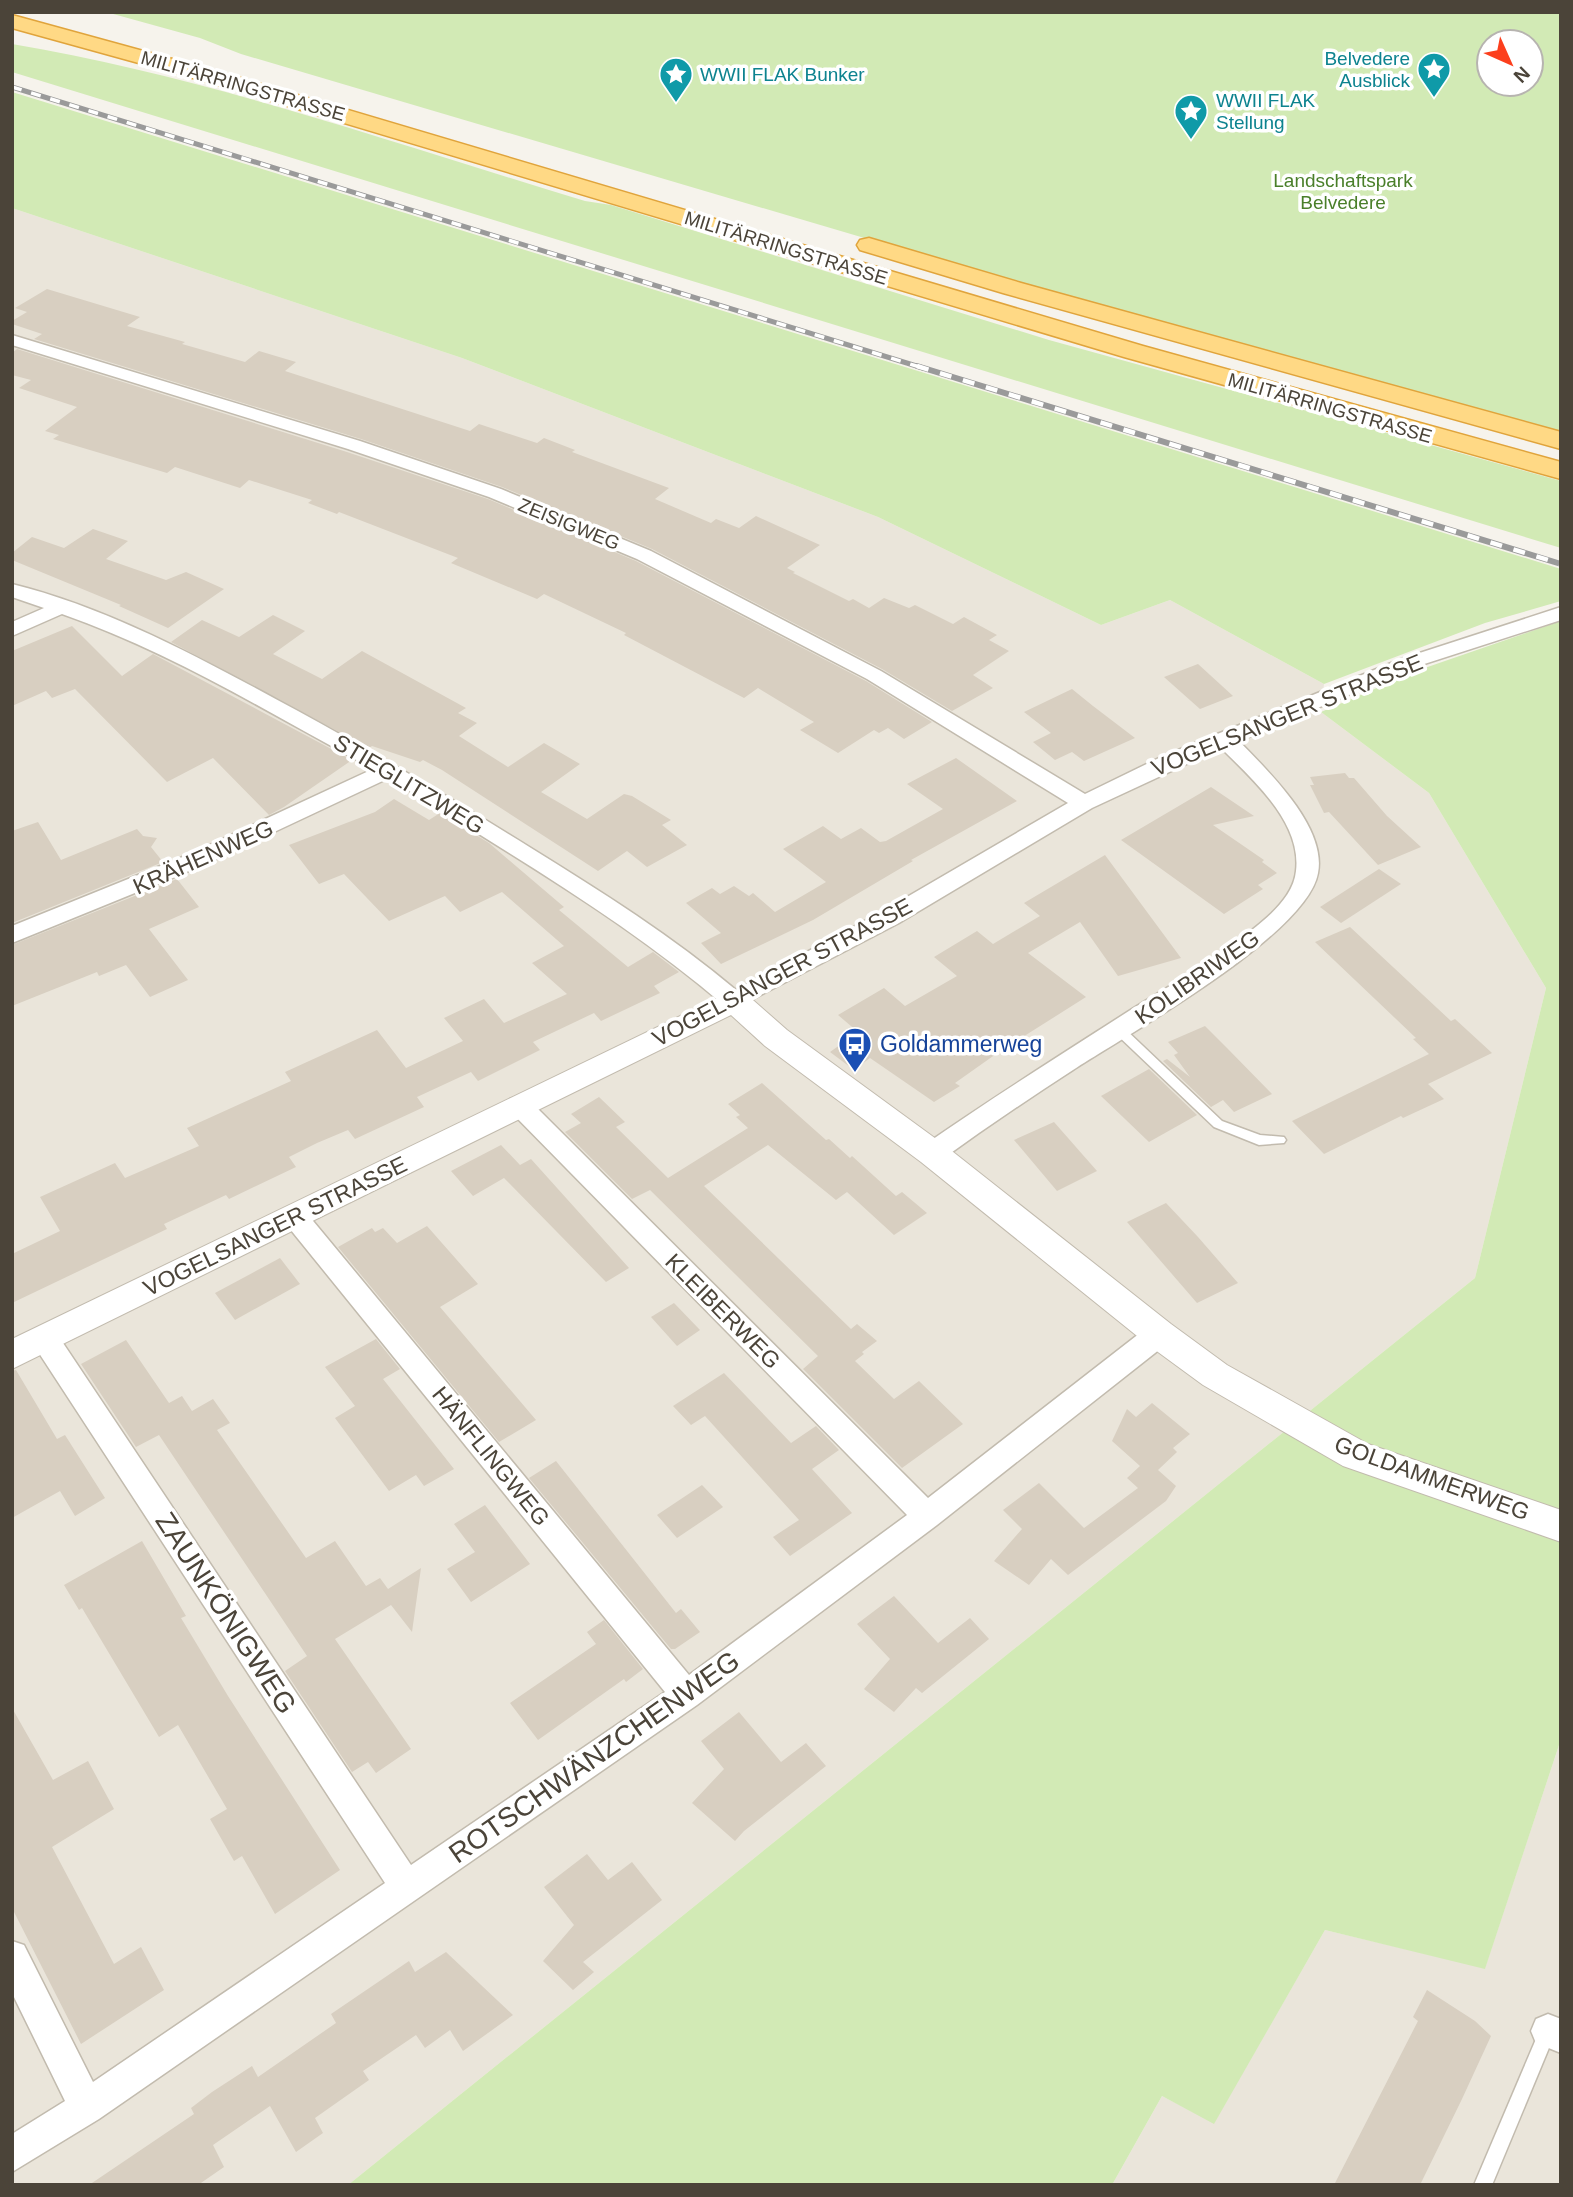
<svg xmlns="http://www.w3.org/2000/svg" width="1573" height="2197" viewBox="0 0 1573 2197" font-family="Helvetica,sans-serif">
  <rect width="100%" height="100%" fill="#f6f3ec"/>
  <!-- residential -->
  <g fill="#eae5da">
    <polygon points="12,208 462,358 878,517 1101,625 1170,600 1324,684 1321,712 1429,793 1546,988 1475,1278 348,2185 12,2185"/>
    <polygon points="1561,1739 1561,2185 1112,2185 1162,2096 1214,2123 1325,1930 1485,1968"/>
  </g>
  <!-- green -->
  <g fill="#d2eab5" fill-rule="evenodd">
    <path d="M106,12H1561V433L1220,343L241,54L200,38ZM1489,42H1531V84H1489Z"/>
    <path d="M12,44C208,77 396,144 585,201L611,205L1049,340L1561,481V548L12,72Z"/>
    <polygon points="12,92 1561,569 1561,601 1485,623 1324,684 1170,600 1101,625 878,517 462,358 12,208"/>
    <polygon points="1561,621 1561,1739 1485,1969 1325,1930 1214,2124 1162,2096 1112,2185 348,2185 1475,1278 1546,988 1429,793 1321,712 1416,671"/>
  </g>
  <!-- building -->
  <g fill="#d8cfc1">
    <polygon points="47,289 140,317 127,326 185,342 182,344 245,362 259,351 296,362 285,371 470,431 479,424 537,443 544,438 575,450 572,452 669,488 655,499 711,523 716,519 739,528 756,516 820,545 787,568 795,572 793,573 849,601 853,599 869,608 884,598 909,608 915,605 953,624 964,617 997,635 989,640 1009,651 973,675 993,688 952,711 882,669 652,549 502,487 361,439 34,339 42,334 12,324 12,321 27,312 15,308"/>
    <polygon points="17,349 347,452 488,499 636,561 866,681 932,722 904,739 888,728 879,733 874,730 838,753 800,730 814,722 758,688 744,698 624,635 626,633 544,594 537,599 451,563 458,558 339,512 337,514 308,503 312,500 249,480 240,488 175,467 167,473 53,439 59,435 45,431 77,407 19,388 31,380 12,375 12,353"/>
    <polygon points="93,529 128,541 106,559 166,580 186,572 224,589 168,628 119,606 121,605 12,560 12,553 32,537 64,548"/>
    <polygon points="273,615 305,631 273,654 322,679 362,651 466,708 458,713 477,723 459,736 508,767 544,743 580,764 541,792 587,819 624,794 632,796 671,820 662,825 687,845 647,867 627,851 598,871 442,770 423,760 420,762 372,746 369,748 171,642 202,620 239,637"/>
    <polygon points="72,626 122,676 153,654 352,760 284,807 269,815 213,758 167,782 75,689 52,698 46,691 12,706 12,651"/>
    <polygon points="1198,664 1233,696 1200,709 1164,677"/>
    <polygon points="1072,689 1093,706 1135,738 1084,761 1072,752 1055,760 1033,742 1051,733 1024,712"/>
    <polygon points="956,758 1017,801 911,860 913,861 813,920 721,964 701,943 721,933 686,903 712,888 720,894 734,886 749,896 753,893 775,912 826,882 783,849 823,826 841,839 861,828 880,842 886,841 943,809 907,784"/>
    <polygon points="1345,773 1349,778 1354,778 1387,816 1421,847 1378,865 1329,812 1324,813 1310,785 1314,785 1310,777"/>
    <polygon points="1211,787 1254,816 1213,825 1264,860 1262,862 1277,873 1258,885 1263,889 1224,914 1121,840"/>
    <polygon points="394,799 429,820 440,813 489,843 564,907 559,910 628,967 653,952 679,972 654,986 660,993 601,1021 594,1013 533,1042 540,1050 478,1081 471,1072 417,1097 424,1107 355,1139 348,1130 317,1143 289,1157 296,1167 229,1199 226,1195 194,1210 164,1224 167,1229 12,1303 12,1254 60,1231 40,1197 115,1163 125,1178 199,1146 187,1128 291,1081 285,1072 377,1030 406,1068 463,1041 444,1018 484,999 504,1023 567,994 532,963 564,946 502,892 460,912 445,896 389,921 344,874 319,884 289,845 375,812"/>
    <polygon points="38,822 61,860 137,829 143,836 157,838 151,847 163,862 12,923 12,831"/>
    <polygon points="1105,855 1181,958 1118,976 1080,922 1028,953 1086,997 996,1054 955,1083 960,1086 934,1102 870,1058 854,1070 830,1052 858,1032 838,1015 884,988 905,1006 957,976 934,957 977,931 993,944 1040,916 1024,903"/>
    <polygon points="1379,869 1401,884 1341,923 1320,907"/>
    <polygon points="177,879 199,907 149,929 188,980 150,997 126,965 99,976 97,972 12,1006 12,945"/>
    <polygon points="1350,927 1451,1021 1455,1019 1492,1053 1428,1084 1444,1099 1403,1118 1401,1116 1324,1154 1292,1121 1429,1054 1413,1039 1416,1038 1315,942"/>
    <polygon points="1205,1026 1227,1048 1272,1094 1234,1112 1223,1100 1211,1107 1163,1061 1167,1059 1190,1077 1174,1055 1178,1053 1168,1042"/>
    <polygon points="1149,1069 1197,1115 1149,1142 1101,1096"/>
    <polygon points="762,1083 826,1140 829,1139 850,1158 852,1156 896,1196 902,1192 927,1213 894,1235 847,1192 836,1200 768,1145 704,1186 851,1329 857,1324 877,1341 862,1352 864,1354 855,1361 894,1399 919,1381 963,1424 902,1468 803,1369 818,1356 650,1190 632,1199 565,1132 581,1123 571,1114 599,1097 625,1122 616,1127 668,1178 748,1128 736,1117 740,1115 728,1104"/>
    <polygon points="1054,1122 1097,1171 1057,1191 1014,1140"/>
    <polygon points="501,1145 520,1165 531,1159 629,1268 606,1282 504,1178 473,1196 451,1171"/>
    <polygon points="1166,1203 1198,1237 1238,1283 1197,1303 1127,1222"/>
    <polygon points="427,1226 478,1284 440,1307 536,1420 499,1442 338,1247 372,1228 375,1232 383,1228 397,1243"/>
    <polygon points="280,1258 300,1284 235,1320 215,1293"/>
    <polygon points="674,1303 700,1330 677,1346 651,1317"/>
    <polygon points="376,1339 400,1369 383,1379 454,1469 424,1486 416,1475 389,1491 335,1418 355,1406 325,1367"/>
    <polygon points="126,1340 169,1403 182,1396 192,1411 213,1399 230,1423 217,1430 306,1558 335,1541 366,1586 380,1578 388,1589 421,1568 412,1632 391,1605 335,1639 411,1749 376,1773 368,1762 352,1772 285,1671 307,1656 159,1435 136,1447 81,1364"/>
    <polygon points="16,1370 57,1439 65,1435 105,1498 75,1516 60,1491 12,1518 12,1371"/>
    <polygon points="724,1373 791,1443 816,1426 839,1450 812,1469 852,1513 790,1556 773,1537 799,1520 705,1416 691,1425 673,1406"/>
    <polygon points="1152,1403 1190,1434 1173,1448 1177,1452 1158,1470 1176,1486 1166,1501 1068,1575 1051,1559 1029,1585 994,1561 1022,1529 1003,1510 1039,1483 1084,1528 1138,1488 1127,1478 1140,1466 1112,1441 1127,1409 1136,1417"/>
    <polygon points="556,1461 676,1613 681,1609 700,1632 675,1649 671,1649 529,1478"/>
    <polygon points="702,1485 723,1507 677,1538 657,1515"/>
    <polygon points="485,1505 530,1564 471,1602 447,1569 475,1552 454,1524"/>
    <polygon points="142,1541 186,1616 181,1618 228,1696 340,1870 275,1914 242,1856 234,1861 210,1819 227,1809 178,1725 159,1737 82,1608 79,1610 64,1585"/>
    <polygon points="894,1596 938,1643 970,1618 989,1639 922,1693 916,1688 894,1712 864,1689 890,1659 857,1624"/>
    <polygon points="604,1620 643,1669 626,1682 624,1679 538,1740 510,1703 596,1644 587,1632"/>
    <polygon points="12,1708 53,1780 88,1761 114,1809 52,1847 114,1964 141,1947 164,1990 81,2044 12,1908"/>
    <polygon points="739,1712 781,1762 806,1743 826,1766 744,1831 735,1841 692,1803 724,1769 701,1741"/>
    <polygon points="587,1854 608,1880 632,1862 662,1900 583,1962 594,1972 573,1990 543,1961 574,1925 544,1887"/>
    <polygon points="446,1952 513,2015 463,2051 450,2030 425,2048 416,2035 363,2071 369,2080 315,2118 323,2133 296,2152 270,2106 213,2145 224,2167 198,2185 89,2185 194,2114 191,2108 212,2092 252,2066 258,2077 336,2023 331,2014 409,1961 415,1972"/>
    <polygon points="1427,1990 1475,2021 1491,2036 1462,2099 1420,2185 1334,2185 1418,2021 1413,2017"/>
  </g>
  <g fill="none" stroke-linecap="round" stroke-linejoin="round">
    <defs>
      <g id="service">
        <polygon points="1119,1026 1123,1027 1222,1121 1260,1135 1284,1137 1286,1140 1284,1143 1259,1145 1214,1127 1115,1033 1113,1030"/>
        <polygon points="1548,2023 1554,2025 1556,2031 1492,2185 1474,2185 1542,2025"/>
      </g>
      <g id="minor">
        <path d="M12,335L360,441L501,489L651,551L881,671L1085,794L1161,757L1401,659L1561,607V620L1415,667L1239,741C1268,771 1327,827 1318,873C1307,935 1128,1034 1073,1070C1028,1099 984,1129 941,1160L932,1163L923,1160L919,1153L923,1146C992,1098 1062,1054 1132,1009C1165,988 1201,969 1231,946C1254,928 1293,903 1296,871C1302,822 1252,779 1221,748L1092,808L899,923L734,1009L726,1007C623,918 504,851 389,778L206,864L12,943V926L190,854L373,769C271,714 171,652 62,614L12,636V622L44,608L12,597V584C113,609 207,662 298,711C377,754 454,800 531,848C602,892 672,936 736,990L883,911L1068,803L867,679L637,559L489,497L348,449L12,345Z"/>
        <polygon points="519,1096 528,1099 928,1498 1149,1326 1159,1323 1169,1326 1172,1334 1169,1342 937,1525 697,1705 99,2119 12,2172 12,2134 65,2101 12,1993 12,1941 24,1945 93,2082 385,1883 35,1347 32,1339 35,1331 45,1328 55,1331 411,1865 665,1692 286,1224 282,1217 286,1210 295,1207 304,1210 689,1675 907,1515 510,1111 507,1105 510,1099"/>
        <polygon points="1548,2014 1561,2019 1561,2053 1536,2043 1531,2031 1536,2019"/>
      </g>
      <polygon id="tertiary" points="734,990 745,993 787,1030 943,1144 1171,1324 1227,1365 1368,1444 1561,1510 1561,1542 1343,1466 1203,1385 1147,1344 921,1162 765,1046 731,1015 12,1369 12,1339"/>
      <g id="trunk">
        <polygon points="12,15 227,74 1143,346 1561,462 1561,479 1124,357 211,83 12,28"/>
        <polygon points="869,238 1021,283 1561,432 1561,449 1003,293 860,250 857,245 860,240"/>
      </g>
    </defs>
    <!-- service casing -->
    <use href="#service" stroke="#c2bbae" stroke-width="3"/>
    <!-- minor casing -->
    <use href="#minor" stroke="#c2bbae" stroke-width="3"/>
    <!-- tertiary casing -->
    <use href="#tertiary" stroke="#c2bbae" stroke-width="2"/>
    <!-- trunk casing -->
    <use href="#trunk" stroke="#e0a43c" stroke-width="3"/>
    <!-- service -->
    <use href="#service" fill="#fff" fill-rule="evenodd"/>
    <!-- minor -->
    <use href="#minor" fill="#fff" fill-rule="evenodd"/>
    <!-- tertiary -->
    <use href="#tertiary" fill="#fff" fill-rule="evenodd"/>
    <!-- trunk -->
    <use href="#trunk" fill="#ffd985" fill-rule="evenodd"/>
    <defs>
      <polyline id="rail-far1" points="12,87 923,368"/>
      <polyline id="rail" points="917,366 1561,564"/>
    </defs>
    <!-- rail-far1 casing -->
    <use href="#rail-far1" stroke="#9a9a9a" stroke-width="5"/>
    <!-- rail casing -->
    <use href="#rail" stroke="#9a9a9a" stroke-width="6"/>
    <!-- rail-far1 -->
    <use href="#rail-far1" stroke="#fff" stroke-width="3.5" stroke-dasharray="10" stroke-linecap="butt"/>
    <!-- rail -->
    <use href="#rail" stroke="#fff" stroke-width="4.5" stroke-dasharray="12" stroke-linecap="butt"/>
  </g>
  <!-- icons -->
  <defs>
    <symbol id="sight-pin" viewBox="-11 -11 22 30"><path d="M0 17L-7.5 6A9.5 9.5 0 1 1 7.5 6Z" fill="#0f9aa8" stroke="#fff"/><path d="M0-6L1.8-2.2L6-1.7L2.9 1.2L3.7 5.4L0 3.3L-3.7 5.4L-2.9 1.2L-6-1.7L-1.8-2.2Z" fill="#fff"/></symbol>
    <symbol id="bus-pin" viewBox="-11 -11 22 30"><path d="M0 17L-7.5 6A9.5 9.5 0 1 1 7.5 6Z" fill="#1a4fb4" stroke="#fff"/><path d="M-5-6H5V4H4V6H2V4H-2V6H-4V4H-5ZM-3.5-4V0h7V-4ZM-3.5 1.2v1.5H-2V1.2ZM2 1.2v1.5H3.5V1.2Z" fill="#fff"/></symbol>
  </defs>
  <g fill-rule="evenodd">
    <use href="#sight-pin" x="1415" y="50" width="38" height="52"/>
    <use href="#sight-pin" x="657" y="55" width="38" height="52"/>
    <use href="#sight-pin" x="1172" y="92" width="38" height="52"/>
    <use href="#bus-pin" x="836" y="1025" width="38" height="52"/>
  </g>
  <g text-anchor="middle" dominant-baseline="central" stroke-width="7" stroke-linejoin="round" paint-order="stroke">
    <!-- far-culture labels -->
    <g font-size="19" fill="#0d838f" stroke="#fff" text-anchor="start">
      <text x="1410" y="58" text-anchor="end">Belvedere<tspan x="1410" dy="22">Ausblick</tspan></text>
      <text x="700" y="74">WWII FLAK Bunker</text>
      <text x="1216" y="100">WWII FLAK<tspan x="1216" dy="22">Stellung</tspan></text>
    </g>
    <!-- far-street labels -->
    <g font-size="19" fill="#4b4439" stroke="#fff">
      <text transform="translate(243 86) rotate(16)">MILITÄRRINGSTRASSE</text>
      <text transform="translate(786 248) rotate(17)">MILITÄRRINGSTRASSE</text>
      <text transform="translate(1330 408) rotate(16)">MILITÄRRINGSTRASSE</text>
      <text transform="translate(569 524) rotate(22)">ZEISIGWEG</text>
    </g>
    <!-- far-park labels -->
    <g font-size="19" fill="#4a7f2a" stroke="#fff">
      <text x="1343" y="180">Landschaftspark<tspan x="1343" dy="22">Belvedere</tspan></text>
    </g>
    <!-- street labels -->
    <g font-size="23" fill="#4b4439" stroke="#fff">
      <text transform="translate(1287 715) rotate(-22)">VOGELSANGER STRASSE</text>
      <text transform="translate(409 784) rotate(31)">STIEGLITZWEG</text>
      <text transform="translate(203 857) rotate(-24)">KRÄHENWEG</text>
      <text transform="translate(782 972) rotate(-28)">VOGELSANGER STRASSE</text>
      <text transform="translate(1197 977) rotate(-35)">KOLIBRIWEG</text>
      <text transform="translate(275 1226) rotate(-26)">VOGELSANGER STRASSE</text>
      <text transform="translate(723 1311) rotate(45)">KLEIBERWEG</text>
      <text transform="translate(491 1456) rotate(51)">HÄNFLINGWEG</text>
      <text transform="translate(1432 1478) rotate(20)">GOLDAMMERWEG</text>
    </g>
    <!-- transit labels -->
    <g font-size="23" fill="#164399" stroke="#fff" text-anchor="start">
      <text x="880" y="1044">Goldammerweg</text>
    </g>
    <!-- near-street labels -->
    <g font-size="28" fill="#4b4439" stroke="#fff">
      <text transform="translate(226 1613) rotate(57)">ZAUNKÖNIGWEG</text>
      <text transform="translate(594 1757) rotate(-35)">ROTSCHWÄNZCHENWEG</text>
    </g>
  </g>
  <!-- border -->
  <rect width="1573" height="2197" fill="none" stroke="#4b4439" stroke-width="28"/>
  <!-- north arrow -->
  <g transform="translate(1510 63) rotate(135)"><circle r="33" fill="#ffffff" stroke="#b7b4b0" stroke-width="2"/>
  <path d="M0-5L12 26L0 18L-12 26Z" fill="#fc3f1d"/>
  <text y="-10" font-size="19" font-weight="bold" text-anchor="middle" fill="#4b4439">N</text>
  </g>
</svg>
